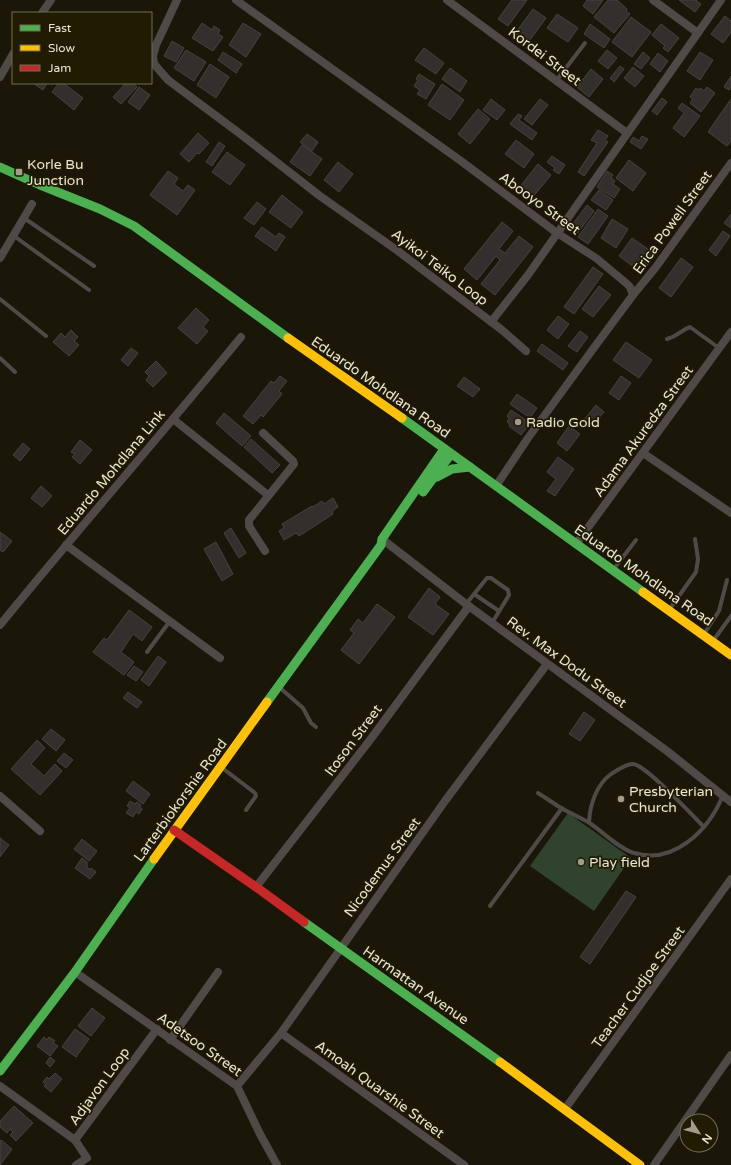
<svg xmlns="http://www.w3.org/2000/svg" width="731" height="1165" font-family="'Varela Round',sans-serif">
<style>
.green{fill:#30432d}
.building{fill:#332f2c;stroke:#474241}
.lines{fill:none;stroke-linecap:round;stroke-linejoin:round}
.lane{stroke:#4f4a48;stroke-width:4}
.street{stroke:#4f4a48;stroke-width:8}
.fast{stroke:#4caf50;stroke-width:9}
.slow{stroke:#ffc107;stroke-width:9}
.jam{stroke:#c62828;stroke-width:9}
.poi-dot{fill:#a09d8d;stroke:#211b01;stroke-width:1.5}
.labels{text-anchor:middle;stroke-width:3.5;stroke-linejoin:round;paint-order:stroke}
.street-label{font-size:14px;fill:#e8e5d4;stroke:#211b01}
.poi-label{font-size:14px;fill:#e8e5d4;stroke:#211b01;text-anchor:start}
</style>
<rect width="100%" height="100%" fill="#1a1708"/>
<!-- green -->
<polygon class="green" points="568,813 631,858 594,911 530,866"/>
<!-- building -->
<g class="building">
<polygon points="512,0 527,0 508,26 498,19"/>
<polygon points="587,0 603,0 593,14 583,6"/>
<polygon points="608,0 617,0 627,9 626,11 630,14 614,33 594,17"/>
<polygon points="679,0 697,0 696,1 701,4 695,12"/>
<polygon points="533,9 546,18 527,44 514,35"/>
<polygon points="557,14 578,28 568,42 547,28"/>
<polygon points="725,16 731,21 731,32 723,43 711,34"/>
<polygon points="631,17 651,32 632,57 612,42"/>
<polygon points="202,23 212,30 214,26 220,30 218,34 223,37 213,51 192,38"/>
<polygon points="243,23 261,34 246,57 229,45"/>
<polygon points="590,24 610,39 604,48 584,34"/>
<polygon points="661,24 679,38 668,52 663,48 665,46 652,35"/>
<polygon points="172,41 184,48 176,62 164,56"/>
<polygon points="424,48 444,63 436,74 415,60"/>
<polygon points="186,50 206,62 194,81 174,68"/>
<polygon points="607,50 617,58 608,69 598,61"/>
<polygon points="223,52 242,64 236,73 218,60"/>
<polygon points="643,52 650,58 641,69 634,64"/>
<polygon points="700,52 713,60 700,80 687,71"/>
<polygon points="658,53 668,61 660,72 650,64"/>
<polygon points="210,64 229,77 216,98 197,85"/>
<polygon points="620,66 624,69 614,82 610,78"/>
<polygon points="633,67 644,76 635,87 624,78"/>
<polygon points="450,68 467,81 460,92 442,79"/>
<polygon points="591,69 603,79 589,97 577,87"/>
<polygon points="419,74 435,84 426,99 417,94 420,90 414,86 418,80 416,79"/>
<polygon points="731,76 731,87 729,90 724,87"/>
<polygon points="33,83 47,83 43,90"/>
<polygon points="59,83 63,83 83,98 74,110 52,92"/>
<polygon points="126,83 133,83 137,87 121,104 113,97"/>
<polygon points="442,84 464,100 450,120 428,105"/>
<polygon points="139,87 150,95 139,110 128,102"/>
<polygon points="707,87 715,93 701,112 690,103 693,99 690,97 696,88 699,90 700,88 704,91"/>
<polygon points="662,98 667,102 657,115 652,111"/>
<polygon points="491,99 505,110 497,120 483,110"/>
<polygon points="540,99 548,105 532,125 524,119"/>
<polygon points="731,99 731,141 727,146 708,132"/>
<polygon points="682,103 700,116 684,137 673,128 684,113 678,108"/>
<polygon points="478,109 490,119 470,144 458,134"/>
<polygon points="518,114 522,116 519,120 537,133 532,140 510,124"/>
<polygon points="598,130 608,136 605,140 608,142 584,176 578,172 597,143 591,140"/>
<polygon points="198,133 209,143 199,154 197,153 189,162 180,154"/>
<polygon points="307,134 318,142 312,151 300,142"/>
<polygon points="642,136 648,139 641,149 630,142 633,137 639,141"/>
<polygon points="516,140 534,154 524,168 505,154"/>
<polygon points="219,142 225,146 212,166 206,162"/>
<polygon points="302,145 322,159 310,176 290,162"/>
<polygon points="227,152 245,165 230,185 212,172"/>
<polygon points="552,156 565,165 559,174 553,170 555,168 547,162"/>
<polygon points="629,160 646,173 633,191 616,178"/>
<polygon points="338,162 353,174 339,192 324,180"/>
<polygon points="538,164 551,175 532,198 519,188"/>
<polygon points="168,171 178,178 174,184 183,191 188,185 195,190 177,215 150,195"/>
<polygon points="607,171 613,175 611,178 615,181 613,184 620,189 614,198 597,187"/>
<polygon points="599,190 613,200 606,210 591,200"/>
<polygon points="282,195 303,212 291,228 269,212"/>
<polygon points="257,202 266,209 254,225 244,218"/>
<polygon points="587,205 594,211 577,234 569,229"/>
<polygon points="598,209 608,216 588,244 578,237"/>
<polygon points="731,214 731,228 724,223"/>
<polygon points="612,219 628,229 616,248 601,238"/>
<polygon points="502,222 513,231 499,249 505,253 519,236 533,247 495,295 481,284 500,260 496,256 477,280 464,269"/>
<polygon points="262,227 276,237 279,233 285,237 276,251 255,236"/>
<polygon points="723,231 730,236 716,256 709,250"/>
<polygon points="632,238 655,254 642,273 619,256"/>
<polygon points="681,258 693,267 671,297 659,288"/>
<polygon points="593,267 603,274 574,314 564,307"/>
<polygon points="599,286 611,295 593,317 582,309"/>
<polygon points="196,308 209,320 203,327 208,331 197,344 178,328"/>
<polygon points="558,316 569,324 558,339 547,330"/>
<polygon points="71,330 78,337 74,341 79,345 69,356 53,342 61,333 65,337"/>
<polygon points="580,331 588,337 577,352 568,346"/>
<polygon points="626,342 652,360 639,378 613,360"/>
<polygon points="542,344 568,363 563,370 537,351"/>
<polygon points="131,348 138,353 128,366 121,360"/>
<polygon points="156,361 167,373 153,387 146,380 149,376 145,372"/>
<polygon points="280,376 287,381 279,391 282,394 263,417 261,415 253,424 243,416 271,381 274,383"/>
<polygon points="621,376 631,383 619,400 609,393"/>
<polygon points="464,377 480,389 473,397 457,386"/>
<polygon points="517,394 537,408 530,418 510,404"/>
<polygon points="596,405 604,412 591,427 584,420"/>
<polygon points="511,410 530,423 521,435 509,426 510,424 507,422 509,418 507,416"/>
<polygon points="224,413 251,436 242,446 216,423"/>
<polygon points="569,426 580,434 567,451 557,443"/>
<polygon points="251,439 280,465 272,473 244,447"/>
<polygon points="80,440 92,450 80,464 72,457 75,454 71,452"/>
<polygon points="23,443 30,449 20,461 13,455"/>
<polygon points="558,457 574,469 555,496 547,491 556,479 547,472"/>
<polygon points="41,486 52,496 42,507 31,498"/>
<polygon points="333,498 338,507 332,511 333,514 299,536 296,533 284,540 279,531 284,528 282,524 312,506 313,507 322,501 324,504"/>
<polygon points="231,528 246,553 239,558 224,533"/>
<polygon points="0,532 12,541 3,552 0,550"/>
<polygon points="216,542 233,574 222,581 204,549"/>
<polygon points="429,588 440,597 435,604 449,614 433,635 408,617"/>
<polygon points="377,604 395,617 359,664 341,650 354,633 350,630 358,619 363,623"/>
<polygon points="129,610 152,627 142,641 133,634 121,652 134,662 124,675 93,652 104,638 107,640"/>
<polygon points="158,656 166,662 149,686 141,680"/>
<polygon points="134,666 143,672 136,681 127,675"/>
<polygon points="128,692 142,702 137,708 123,698"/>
<polygon points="584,712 595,720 580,741 569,734"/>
<polygon points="51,729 65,740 56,751 42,739"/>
<polygon points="37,740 45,748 31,764 44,776 55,764 62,771 40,795 11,769"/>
<polygon points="64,753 73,760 66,768 57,761"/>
<polygon points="133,781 150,794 143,804 126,791"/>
<polygon points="130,801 135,804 137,802 141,805 140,807 142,809 139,814 136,812 133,817 126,813 130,808 127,806"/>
<polygon points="0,838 9,845 0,857"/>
<polygon points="82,839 97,851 89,861 74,849"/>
<polygon points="82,858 87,862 87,867 90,870 91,868 96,872 90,879 75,868"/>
<polygon points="626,891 636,897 590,964 580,957"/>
<polygon points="92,1008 105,1018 91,1036 78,1026"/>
<polygon points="75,1029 89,1039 76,1057 62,1047"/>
<polygon points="44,1037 47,1040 49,1037 55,1041 53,1043 58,1046 50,1056 37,1046"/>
<polygon points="50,1057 55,1061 50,1067 46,1063"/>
<polygon points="55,1073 62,1079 51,1092 44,1086 46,1085 43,1082 47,1077 49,1079"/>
<polygon points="14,1106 33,1123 16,1141 10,1135 13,1132 10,1129 7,1133 0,1127 0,1121"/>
<polygon points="1,1140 12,1149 0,1165 0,1141"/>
</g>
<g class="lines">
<!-- lane -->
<g class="lane">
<polyline points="556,81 585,43"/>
<polyline points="24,218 94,266"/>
<polyline points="14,236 89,290"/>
<polyline points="0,299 46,336"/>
<path d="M667,339C679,336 681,330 690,327L719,348"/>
<polyline points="0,358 15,372"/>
<polyline points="613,570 636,540"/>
<polyline points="474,594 499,611"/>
<polyline points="466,604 487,578 491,578 508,590 509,595 492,623"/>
<polyline points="669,610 696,572 698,559 695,539"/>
<polyline points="704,634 719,611 727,580"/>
<polyline points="713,641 731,616"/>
<polyline points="147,652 170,621"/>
<polyline points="279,687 303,708 311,723 316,727"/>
<polyline points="221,767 255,793 256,796 246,810"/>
<path d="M538,793C546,798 553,803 561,808C570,813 579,817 588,822C601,830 619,849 634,853C674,865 709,830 723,795"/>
<path d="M589,822C590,805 596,785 611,774C618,770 625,764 633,764C646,765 692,815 704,827"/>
<polyline points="490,906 562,808"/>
</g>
<!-- street -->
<g class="street">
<polyline points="177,0 156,45 153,56 154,64 168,80 243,136 320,196 398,251 502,330 526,351"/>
<polyline points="236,0 461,161 557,233 596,258 626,283 630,287 633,295"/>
<polyline points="447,0 627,133"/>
<polyline points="653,0 698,33"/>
<polyline points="42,13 51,0"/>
<polyline points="0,77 13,54"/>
<polyline points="0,258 32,204"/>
<polyline points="491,322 528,275 721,0"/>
<polyline points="173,419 268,495"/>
<polyline points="263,433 293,461 294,464 249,520 249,526 265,551"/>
<polyline points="643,453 731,513"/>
<polyline points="496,486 528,438 593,349 633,295 656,267 731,163"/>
<polyline points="382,539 466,604 667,751 731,802"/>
<polyline points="576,544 731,332"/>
<polyline points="66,545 220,658"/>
<path d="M0,625C79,528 162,434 241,337"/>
<polyline points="0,796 40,831"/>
<polyline points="256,887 370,740 469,606"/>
<polyline points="75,972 237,1086 260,1134 277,1165"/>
<polyline points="281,1033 464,1165"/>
<polyline points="170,1040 218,972"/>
<polyline points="0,1086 75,1140 87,1158 76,1165"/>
<polyline points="237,1086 281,1033 445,801 547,664"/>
<polyline points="565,1109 731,879"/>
<polyline points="75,1140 157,1029"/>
<polyline points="654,1165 731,1055"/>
</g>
<!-- fast -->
<g class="fast">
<polyline points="0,167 40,185 100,209 134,226 288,338"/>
<polyline points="402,418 643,592"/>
<polyline points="437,477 452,469 470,467"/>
<polyline points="423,492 451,454"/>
<polyline points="267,702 381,545 382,539 444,449"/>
<polyline points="304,922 500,1062"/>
<polyline points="0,1071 75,972 154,859"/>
</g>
<!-- slow -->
<g class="slow">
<polyline points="288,338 402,418"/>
<polyline points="643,592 731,655"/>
<polyline points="154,859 267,702"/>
<polyline points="500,1062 640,1165"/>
</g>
<!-- jam -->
<polyline class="jam" points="174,830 256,887 304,922"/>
</g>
<!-- markers -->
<g class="poi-dot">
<rect x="15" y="168" width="8" height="8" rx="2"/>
<circle cx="518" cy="422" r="4"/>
<circle cx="621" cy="799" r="4"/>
<circle cx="581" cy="862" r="4"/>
</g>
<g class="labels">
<!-- street labels -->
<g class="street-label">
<text transform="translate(545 56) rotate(37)" y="5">Kordei Street</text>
<text transform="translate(540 203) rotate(36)" y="5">Abooyo Street</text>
<text transform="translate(672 222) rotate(-54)" y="5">Erica Powell Street</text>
<text transform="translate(440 267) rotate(37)" y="5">Ayikoi Teiko Loop</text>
<text transform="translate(381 387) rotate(35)" y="5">Eduardo Mohdlana Road</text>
<text transform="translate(643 431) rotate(-54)" y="5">Adama Akuredza Street</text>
<text transform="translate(111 472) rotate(-50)" y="5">Eduardo Mohdlana Link</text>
<text transform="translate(644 575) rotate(35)" y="5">Eduardo Mohdlana Road</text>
<text transform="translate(567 662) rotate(36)" y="5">Rev. Max Dodu Street</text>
<text transform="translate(353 740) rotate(-53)" y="5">Itoson Street</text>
<text transform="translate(180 800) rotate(-54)" y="5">Larterbiokorshie Road</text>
<text transform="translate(382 867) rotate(-54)" y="5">Nicodemus Street</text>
<text transform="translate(416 985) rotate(35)" y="5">Harmattan Avenue</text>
<text transform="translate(638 987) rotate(-54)" y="5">Teacher Cudjoe Street</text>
<text transform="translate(200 1044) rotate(35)" y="5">Adetsoo Street</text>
<text transform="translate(99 1086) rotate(-54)" y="5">Adjavon Loop</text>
<text transform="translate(380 1089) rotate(36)" y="5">Amoah Quarshie Street</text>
</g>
<!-- poi labels -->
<g class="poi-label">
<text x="27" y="169">Korle Bu<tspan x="27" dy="16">Junction</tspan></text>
<text x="526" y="427">Radio Gold</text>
<text x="629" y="796">Presbyterian<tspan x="629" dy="16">Church</tspan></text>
<text x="589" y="867">Play field</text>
</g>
</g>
<!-- legend -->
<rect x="12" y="12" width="140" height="72" fill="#211b01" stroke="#716c55"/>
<rect x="20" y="25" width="20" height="6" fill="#4caf50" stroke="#716c55"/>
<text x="48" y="32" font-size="12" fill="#e8e5d4">Fast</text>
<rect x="20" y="45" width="20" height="6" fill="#ffc107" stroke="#716c55"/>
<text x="48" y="52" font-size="12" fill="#e8e5d4">Slow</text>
<rect x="20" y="65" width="20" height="6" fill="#c62828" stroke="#716c55"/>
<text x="48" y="72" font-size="12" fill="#e8e5d4">Jam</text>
<!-- north arrow -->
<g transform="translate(699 1133) rotate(126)"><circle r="19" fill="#211b01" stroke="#716c55"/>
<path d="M0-3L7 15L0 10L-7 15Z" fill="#a09d8d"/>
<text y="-6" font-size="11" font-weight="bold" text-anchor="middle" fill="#e8e5d4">N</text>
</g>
</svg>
